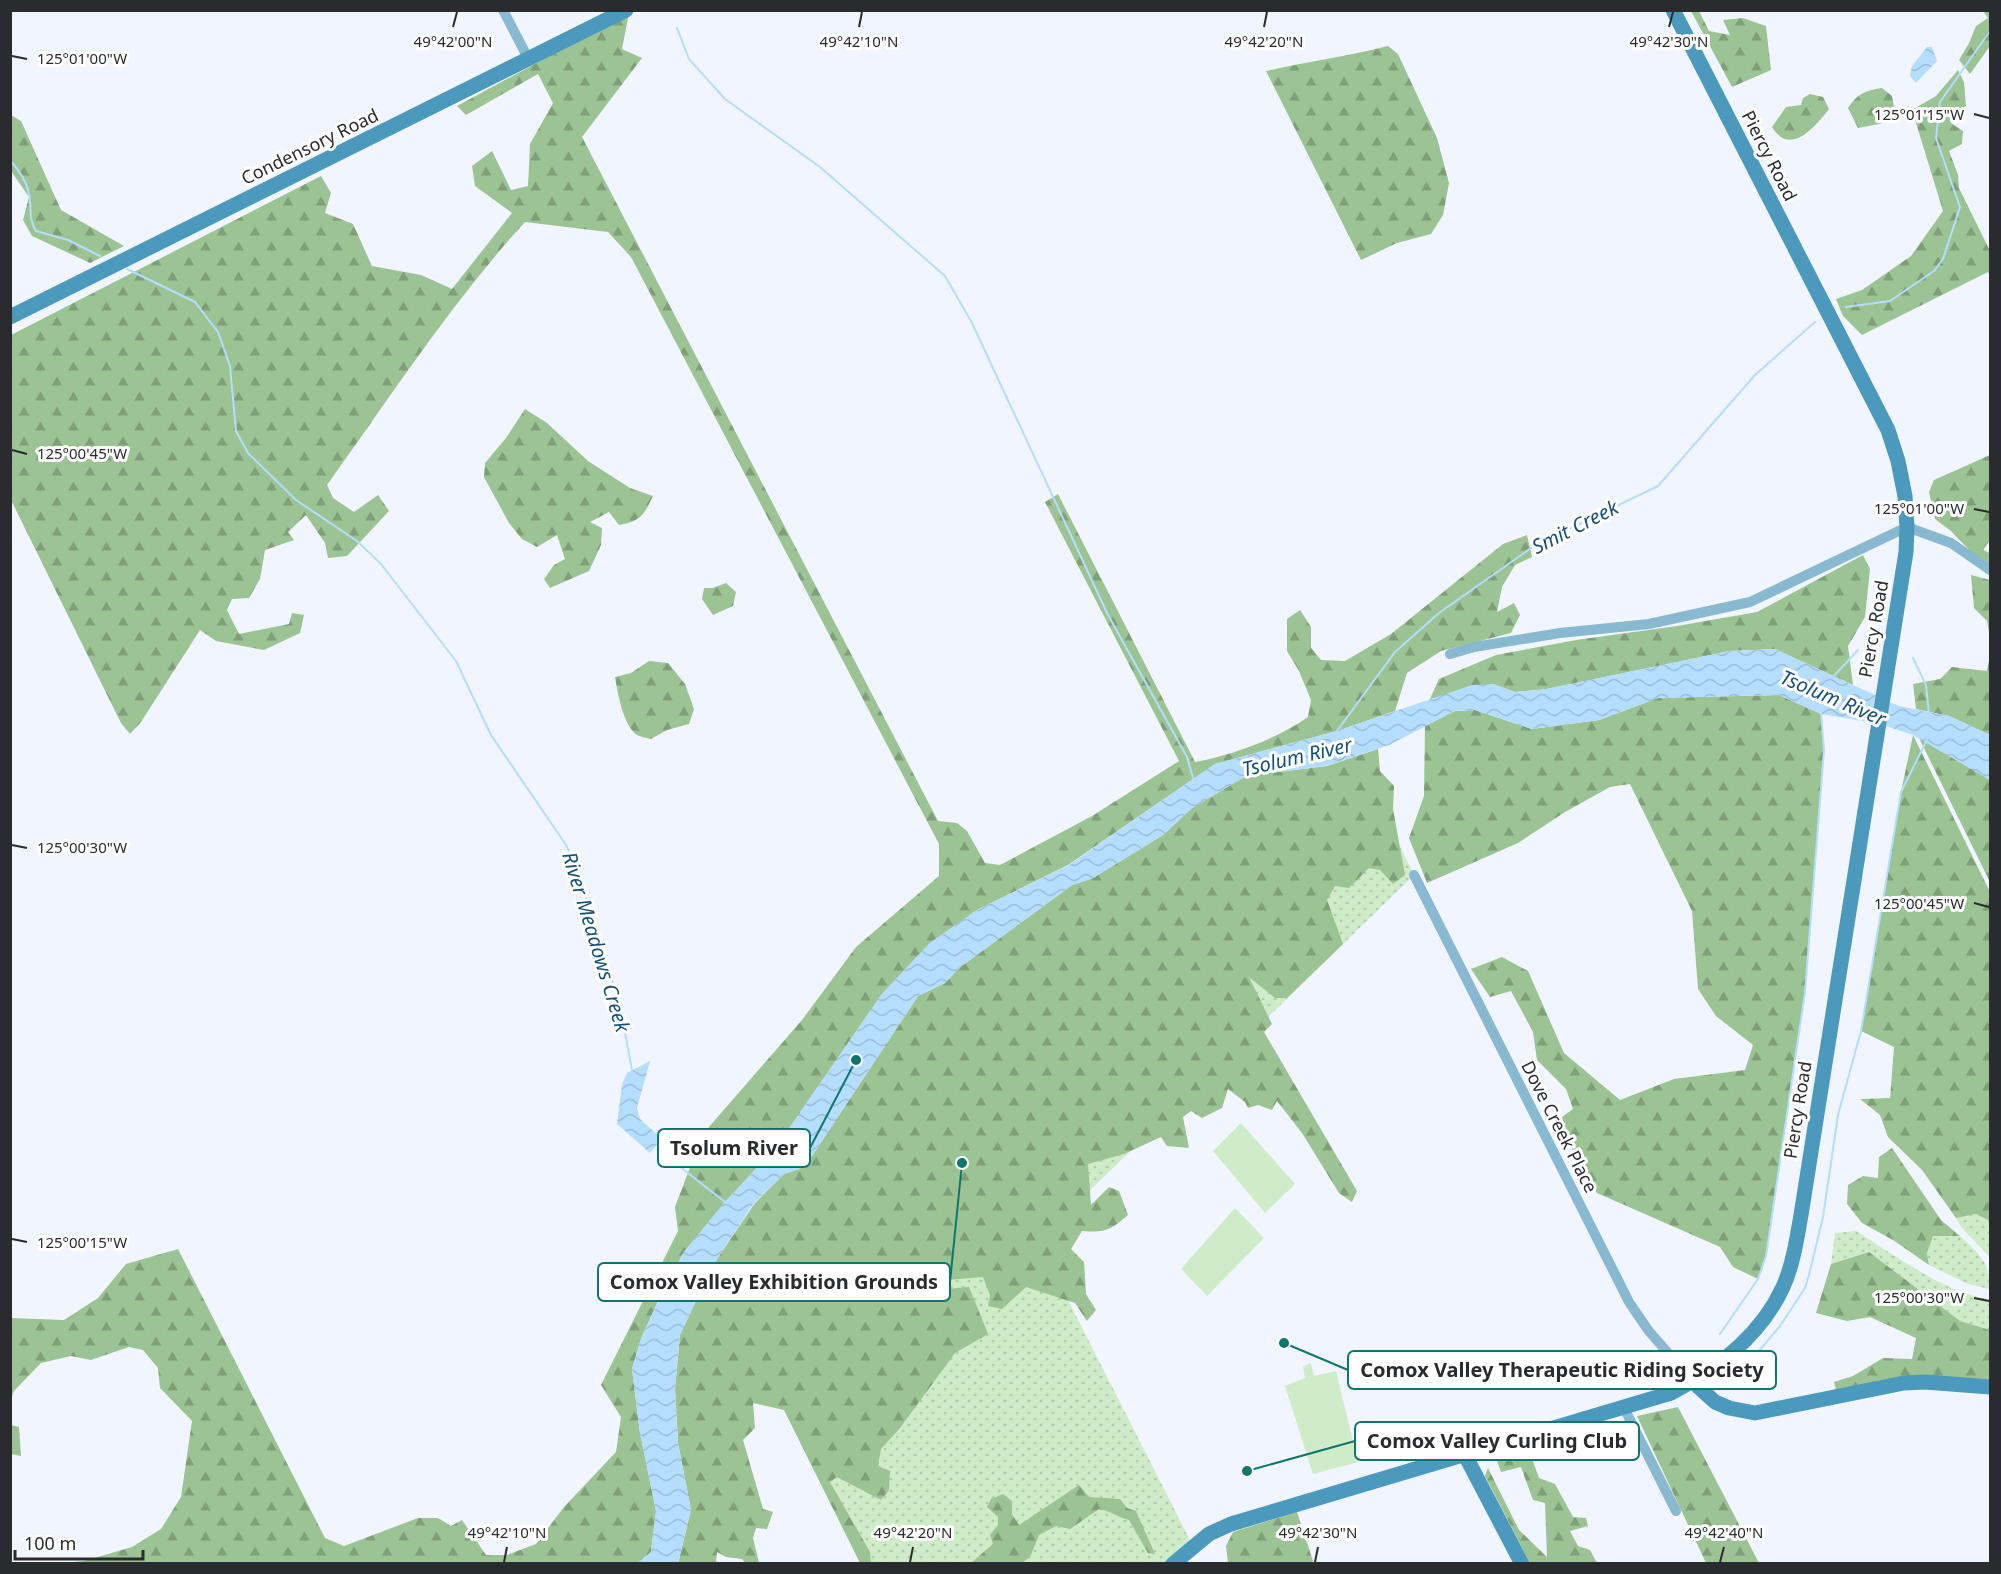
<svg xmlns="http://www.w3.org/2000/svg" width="2001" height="1574" font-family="'Noto Sans',sans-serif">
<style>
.grass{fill:url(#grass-dots)}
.forest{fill:url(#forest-firs)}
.garden{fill:#ceecc7}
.water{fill:url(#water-waves)}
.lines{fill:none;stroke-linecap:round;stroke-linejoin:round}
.stream{stroke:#b4ddfe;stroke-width:2}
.street{stroke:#88b9d1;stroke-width:10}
.secondary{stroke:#4b9abe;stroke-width:15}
.ticks{fill:none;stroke:#2a2b2e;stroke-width:2}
.labels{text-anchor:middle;stroke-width:6;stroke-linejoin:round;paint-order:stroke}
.street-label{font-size:18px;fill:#2a2b2e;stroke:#fff}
.water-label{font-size:20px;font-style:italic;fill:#165077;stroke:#fff}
.ticks-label{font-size:15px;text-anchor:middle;fill:#2a2b2e;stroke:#fff;stroke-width:6;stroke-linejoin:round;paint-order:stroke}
.leader{fill:none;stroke:#0f766e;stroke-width:2}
.callout-dot{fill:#0f766e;stroke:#fff;stroke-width:2}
.callout{fill:#fff;stroke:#0f766e;stroke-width:2}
.callout-label{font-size:20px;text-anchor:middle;font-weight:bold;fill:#2a2b2e}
</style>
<defs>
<pattern id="grass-dots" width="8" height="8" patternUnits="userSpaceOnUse" patternTransform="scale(1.5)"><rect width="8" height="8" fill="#ceecc7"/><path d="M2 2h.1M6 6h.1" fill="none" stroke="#b1cbab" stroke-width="1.8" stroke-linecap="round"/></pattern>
<pattern id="forest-firs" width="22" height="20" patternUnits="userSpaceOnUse" patternTransform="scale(1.5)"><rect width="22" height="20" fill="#9cc393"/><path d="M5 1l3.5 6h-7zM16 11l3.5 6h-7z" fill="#7f9f78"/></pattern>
<pattern id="water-waves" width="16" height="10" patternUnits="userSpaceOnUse" patternTransform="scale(1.5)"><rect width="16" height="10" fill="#b4ddfe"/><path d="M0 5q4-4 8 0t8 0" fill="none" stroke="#9bbeda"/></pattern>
</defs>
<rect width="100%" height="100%" fill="#f1f5ff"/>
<!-- grass -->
<g class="grass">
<polygon points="1356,756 1414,875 1038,1241 1193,1546 1173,1563 860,1563 713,1265 1327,766"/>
<polygon points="1976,1214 1990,1221 1990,1257 1962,1228 1956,1218"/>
<path d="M1856,1231C1893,1254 1948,1295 1990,1299V1330L1960,1321L1869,1252L1831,1264L1835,1233Z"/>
<path d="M1933,1235L1960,1236C1979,1255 1990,1260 1990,1289L1968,1284L1929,1265L1927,1253Z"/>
</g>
<!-- forest -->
<g class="forest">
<polygon points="1691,11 1699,11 1709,31 1730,35 1723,20 1743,18 1766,26 1771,70 1732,87"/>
<polygon points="1983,11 1990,11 1990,46 1970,74 1959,60 1969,43 1976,26 1988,18"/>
<path d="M629,13L622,49L642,58L582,137L938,821L957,823L967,831L985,863L1000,865L1092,816L1179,761L1045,502L1058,494L1195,762C1232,755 1277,739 1308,717L1311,700L1299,671L1287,651V619L1300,610L1311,627V648L1321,660L1345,661L1391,634L1503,544L1527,535L1532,557L1515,565L1502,587L1497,612L1514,603L1520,615L1511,633L1441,651L1407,673L1395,711L1337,731L1215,764L1068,865L977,910L930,943L882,994L792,1124L781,1142L725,1202L684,1252L661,1294L641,1339L632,1369L640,1433L656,1511L651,1552L638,1563H63L84,1561L132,1547L161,1529L181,1497L192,1421L160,1388L158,1368L143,1350L129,1347L91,1360L71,1356L41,1363L14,1391L11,1399V1318L64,1320L98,1298L126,1264L178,1249L325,1538L344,1546L418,1518H438L451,1526L462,1520L486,1555H507L536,1544L564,1507L616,1452L621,1417L601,1385L678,1231L675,1207L695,1154L708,1128L802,1020L856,947L939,876V844L631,257L608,232L525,222C451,303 391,396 327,485L333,498L354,512L378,495L389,511L347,556L328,558L325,543L306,515L288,532L294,540L265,550L260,579L249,598L232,599L227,610L239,634L289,624L292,613L304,615L300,633L264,650L216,641L200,630L141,722L130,734L121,723L11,500V335L321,176L331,193L325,213L353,224L372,266L421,275L452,289L512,213L475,186L472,166L492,151L511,190L528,186L530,144L553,103L538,74L466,115L457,106Z"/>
<path d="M1388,46L1398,54L1437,138L1449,183L1443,215L1431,234L1397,243L1361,260L1266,71C1307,62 1348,56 1388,46Z"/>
<polygon points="1958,70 1964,82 1966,106 1949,115 1951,123 1963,131 1962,144 1949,151 1958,175 1959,188 1990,251 1990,276 1988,272 1862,335 1843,316 1836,299 1862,290 1911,256 1943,211 1912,110 1936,96"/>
<path d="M1882,88L1892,96L1896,118L1879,124L1858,128L1848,108C1857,94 1866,90 1882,88Z"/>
<path d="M1810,94L1823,97L1829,109C1815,127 1790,157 1772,127L1786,107L1801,105L1803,98Z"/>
<polygon points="11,115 21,121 61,210 124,246 90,263 32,236 23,220 29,197 11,171"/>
<path d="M525,409L547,423L588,461L630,488L653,496C644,515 641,521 619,525L609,512L590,522L602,528L601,545L589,571L550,588L544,579L554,565L565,559L557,535L537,547L522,539L509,523L484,477L485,463L506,438Z"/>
<polygon points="1990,455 1990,540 1983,550 1990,553 1990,564 1972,553 1951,531 1935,519 1929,492 1934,480"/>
<polygon points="1863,555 1870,569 1865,617 1848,646 1853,685 1775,649 1730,651 1547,689 1515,692 1493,684 1430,699 1439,679 1496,655 1576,640 1677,626 1757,612"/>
<polygon points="1971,575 1990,580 1990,638 1987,621 1974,608"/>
<polygon points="726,583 736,592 733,606 713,615 702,599 704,588 713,588"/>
<polygon points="1990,655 1990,735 1949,716 1916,709 1913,684 1940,679 1952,667 1987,671"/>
<path d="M649,661L668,663L685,684L694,709L689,724L667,730L651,739C647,738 641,737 637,735C623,725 618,694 615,677L631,673Z"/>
<polygon points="1779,695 1821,714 1824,750 1805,992 1766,1256 1758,1279 1733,1267 1720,1247 1597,1193 1572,1149 1562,1117 1573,1109 1566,1089 1537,1060 1533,1032 1511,991 1490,997 1471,969 1502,957 1528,971 1564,1053 1620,1100 1674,1079 1745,1070 1753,1045 1716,1016 1698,989 1692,911 1630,784 1610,787 1565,812 1518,843 1427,883 1409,838 1424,796 1425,726 1455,711 1475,710 1532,729 1599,720 1658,698"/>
<polygon points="1913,735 1990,892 1990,1221 1976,1214 1956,1218 1922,1170 1888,1137 1880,1115 1860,1099 1890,1098 1894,1047 1861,1031 1901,792"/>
<polygon points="1919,738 1990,780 1990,882"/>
<path d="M1378,749L1380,771L1394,786L1393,809L1405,875L1393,884L1380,870L1369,868L1349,888L1335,886L1327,900L1343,944L1287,998H1275L1249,977L1272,1024L1264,1032L1357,1191L1352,1202L1339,1193L1302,1133L1277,1101L1272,1110L1258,1105L1248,1108L1245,1102L1228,1089L1222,1108L1202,1118L1191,1111L1183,1117L1189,1148L1167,1146L1161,1137L1124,1154L1088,1164L1091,1205L1109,1187L1119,1191L1128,1215C1111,1230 1105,1233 1082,1231L1071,1249L1084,1262L1086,1294L1096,1310L1087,1321L1075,1303L1026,1287L1002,1309L988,1306L990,1295L983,1277L934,1281L929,1267L921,1264L906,1283L921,1291L969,1287L988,1334L955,1353L900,1428L881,1449L878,1466L890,1471L889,1490L881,1500L837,1477L830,1482L870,1552L871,1563H860L784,1410L753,1403L755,1428L743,1440L763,1509L773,1512L767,1529L756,1528L753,1538L759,1563H745L742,1559L726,1557L717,1552L716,1563L678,1564L691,1510L678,1443L675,1389L680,1335L713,1265L755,1203L784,1174L799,1169L812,1156L918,996L945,983L959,968L1072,885L1093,878L1163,835L1192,808L1246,776L1327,766Z"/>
<polygon points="1892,1148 1941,1220 1960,1236 1933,1236 1927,1253 1929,1265 1893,1240 1862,1223 1847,1204 1848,1185 1863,1176 1878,1178 1879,1157"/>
<polygon points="1869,1252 1960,1321 1990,1330 1990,1380 1836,1390 1834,1382 1853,1376 1883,1358 1912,1359 1916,1338 1870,1317 1847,1321 1816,1313 1831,1264"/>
<polygon points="1678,1407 1759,1563 1706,1563 1637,1416"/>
<polygon points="11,1425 19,1427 21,1456 11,1454"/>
<polygon points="1529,1450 1539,1478 1555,1484 1573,1517 1586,1518 1588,1526 1570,1531 1578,1546 1590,1550 1597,1563 1530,1563 1485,1476 1488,1468 1519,1530 1547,1557 1545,1503 1533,1500 1521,1467 1501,1472 1496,1458"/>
<path d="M1079,1485L1089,1497L1120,1499L1127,1508L1136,1511L1155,1554L1148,1553L1129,1520C1117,1517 1111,1511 1099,1509L1070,1529L1056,1526L1039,1535L1030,1557L1022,1563H971L993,1544L990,1535L998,1525V1517L987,1507L991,1499L1003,1494L1012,1501V1514L1019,1525Z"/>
<polygon points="1297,1512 1313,1561 1311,1563 1228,1563 1226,1546 1233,1532"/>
</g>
<!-- garden -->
<g class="garden">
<polygon points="1241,1123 1295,1184 1265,1213 1213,1151"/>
<polygon points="1235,1208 1264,1238 1207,1296 1181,1269"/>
<polygon points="1311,1363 1314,1376 1336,1371 1358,1462 1313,1474 1285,1386 1305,1378 1303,1367"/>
</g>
<!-- water -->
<g class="water">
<polygon points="1927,47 1932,47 1937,61 1916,83 1910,76 1912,66"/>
<polygon points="1775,649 1899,706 1949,716 1990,735 1990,780 1913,735 1880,724 1821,714 1779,695 1658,698 1599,720 1532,729 1475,710 1455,711 1389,745 1327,766 1246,776 1192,808 1163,835 1093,878 1072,885 959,968 945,983 918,996 812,1156 799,1169 784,1174 754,1203 713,1265 680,1335 675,1389 678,1443 691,1510 678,1563 638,1563 651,1552 656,1511 640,1433 632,1369 641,1339 661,1294 684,1252 725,1202 781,1142 792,1124 882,994 930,943 977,910 1069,865 1215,764 1337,731 1472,685 1493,684 1515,692 1546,689 1730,651"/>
<polygon points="650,1061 637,1108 640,1119 662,1139 650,1153 617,1124 622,1084 627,1073"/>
</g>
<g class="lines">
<!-- stream -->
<g class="stream">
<polyline points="677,28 689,59 725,99 820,167 945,276 972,323 1108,615 1187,757 1193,778"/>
<path d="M10,160C18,169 27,182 29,194C32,208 28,218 36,231L68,240L100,256"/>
<polyline points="127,269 195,302 218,332 230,366 236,431 248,453 296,500 357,541 381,564 456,661 491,735 566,845 578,871 620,1006 632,1070"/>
<polyline points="1846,307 1890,301 1934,271 1943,259 1960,207 1936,138 1940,102 1990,31"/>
<polyline points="1913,658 1926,685 1929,714"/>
<polyline points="1832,678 1858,650"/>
<polyline points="1337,731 1395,652 1439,613 1534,546 1658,486 1755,375 1815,322"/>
<polyline points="658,1146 674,1162 725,1202"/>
<polyline points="1720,1334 1758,1279 1766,1256 1805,992 1824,750 1821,712"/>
<polyline points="1736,1374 1759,1351 1780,1326 1805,1288 1809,1275 1823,1217 1838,1115 1861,1031 1901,792 1927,740"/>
</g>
<!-- street -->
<g class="street">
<polyline points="503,10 529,60"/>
<polyline points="1450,654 1474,647 1560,633 1649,624 1750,602 1907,527 1951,543 1990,570"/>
<polyline points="1414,875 1629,1302 1648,1330 1693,1382"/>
<polyline points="1623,1406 1676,1511"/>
</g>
<!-- secondary -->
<g class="secondary">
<polyline points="10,317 626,10"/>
<polyline points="1693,1382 1715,1402 1729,1408 1755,1413 1904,1383 1925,1382 1990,1387"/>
<polyline points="1465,1455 1522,1564"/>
<path d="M1173,1564L1209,1534L1231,1524L1671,1393C1717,1369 1761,1335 1783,1287C1793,1265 1797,1238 1801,1215L1906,552L1907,527L1905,496L1898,461L1888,430L1673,10"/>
</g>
</g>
<!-- ticks -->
<path class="ticks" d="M453,27L457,12M859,27L862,12M1264,27L1267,12M1669,27L1673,12M12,56L27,59M1974,114L1989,118M12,450L27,454M1974,509L1989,512M12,845L27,848M1974,903L1989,907M12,1239L27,1242M1974,1298L1989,1301M504,1562L507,1547M910,1562L913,1547M1315,1562L1318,1547M1720,1562L1724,1547"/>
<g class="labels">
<!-- street labels -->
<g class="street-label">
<text transform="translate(310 147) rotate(-26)" y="6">Condensory Road</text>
<text transform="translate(1769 156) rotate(63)" y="6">Piercy Road</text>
<text transform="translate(1874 629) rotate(-80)" y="6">Piercy Road</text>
<text transform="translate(1798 1110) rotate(-81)" y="6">Piercy Road</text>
<text transform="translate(1559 1127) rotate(63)" y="6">Dove Creek Place</text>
</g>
<!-- water labels -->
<g class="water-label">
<text transform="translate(1575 527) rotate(-27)" y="7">Smit Creek</text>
<text transform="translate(1833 698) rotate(23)" y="7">Tsolum River</text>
<text transform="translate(1297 757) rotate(-13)" y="7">Tsolum River</text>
<text transform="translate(596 942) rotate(73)" y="7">River Meadows Creek</text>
</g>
</g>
<g class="ticks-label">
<text x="453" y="47">49°42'00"N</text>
<text x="859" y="47">49°42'10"N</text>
<text x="1264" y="47">49°42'20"N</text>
<text x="1669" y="47">49°42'30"N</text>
<text x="82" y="64">125°01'00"W</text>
<text x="1919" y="120">125°01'15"W</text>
<text x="82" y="459">125°00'45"W</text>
<text x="1919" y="514">125°01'00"W</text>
<text x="82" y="853">125°00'30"W</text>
<text x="1919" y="909">125°00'45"W</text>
<text x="82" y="1248">125°00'15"W</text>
<text x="1919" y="1303">125°00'30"W</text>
<text x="507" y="1538">49°42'10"N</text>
<text x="913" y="1538">49°42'20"N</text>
<text x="1318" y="1538">49°42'30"N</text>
<text x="1724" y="1538">49°42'40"N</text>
</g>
<!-- callouts -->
<path class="leader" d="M856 1060L810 1148M962 1163L950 1282M1284 1343L1348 1370M1247 1471L1355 1441"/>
<g class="callout-dot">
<circle cx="856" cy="1060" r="6"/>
<circle cx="962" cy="1163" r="6"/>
<circle cx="1284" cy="1343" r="6"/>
<circle cx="1247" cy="1471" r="6"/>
</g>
<g class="callout">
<rect x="658" y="1129" width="152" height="38" rx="6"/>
<rect x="598" y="1263" width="352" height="38" rx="6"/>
<rect x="1348" y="1351" width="428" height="38" rx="6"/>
<rect x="1355" y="1422" width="284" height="38" rx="6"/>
</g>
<g class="callout-label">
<text x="734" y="1155">Tsolum River</text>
<text x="774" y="1289">Comox Valley Exhibition Grounds</text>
<text x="1562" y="1377">Comox Valley Therapeutic Riding Society</text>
<text x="1497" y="1448">Comox Valley Curling Club</text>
</g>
<!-- border -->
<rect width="2001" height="1574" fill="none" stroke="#2a2b2e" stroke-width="24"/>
<!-- scale -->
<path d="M15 1550v9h128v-9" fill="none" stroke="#2a2b2e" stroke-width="3"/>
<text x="24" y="1550" font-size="18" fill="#2a2b2e" stroke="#ffffff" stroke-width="4.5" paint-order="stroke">100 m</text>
</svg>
